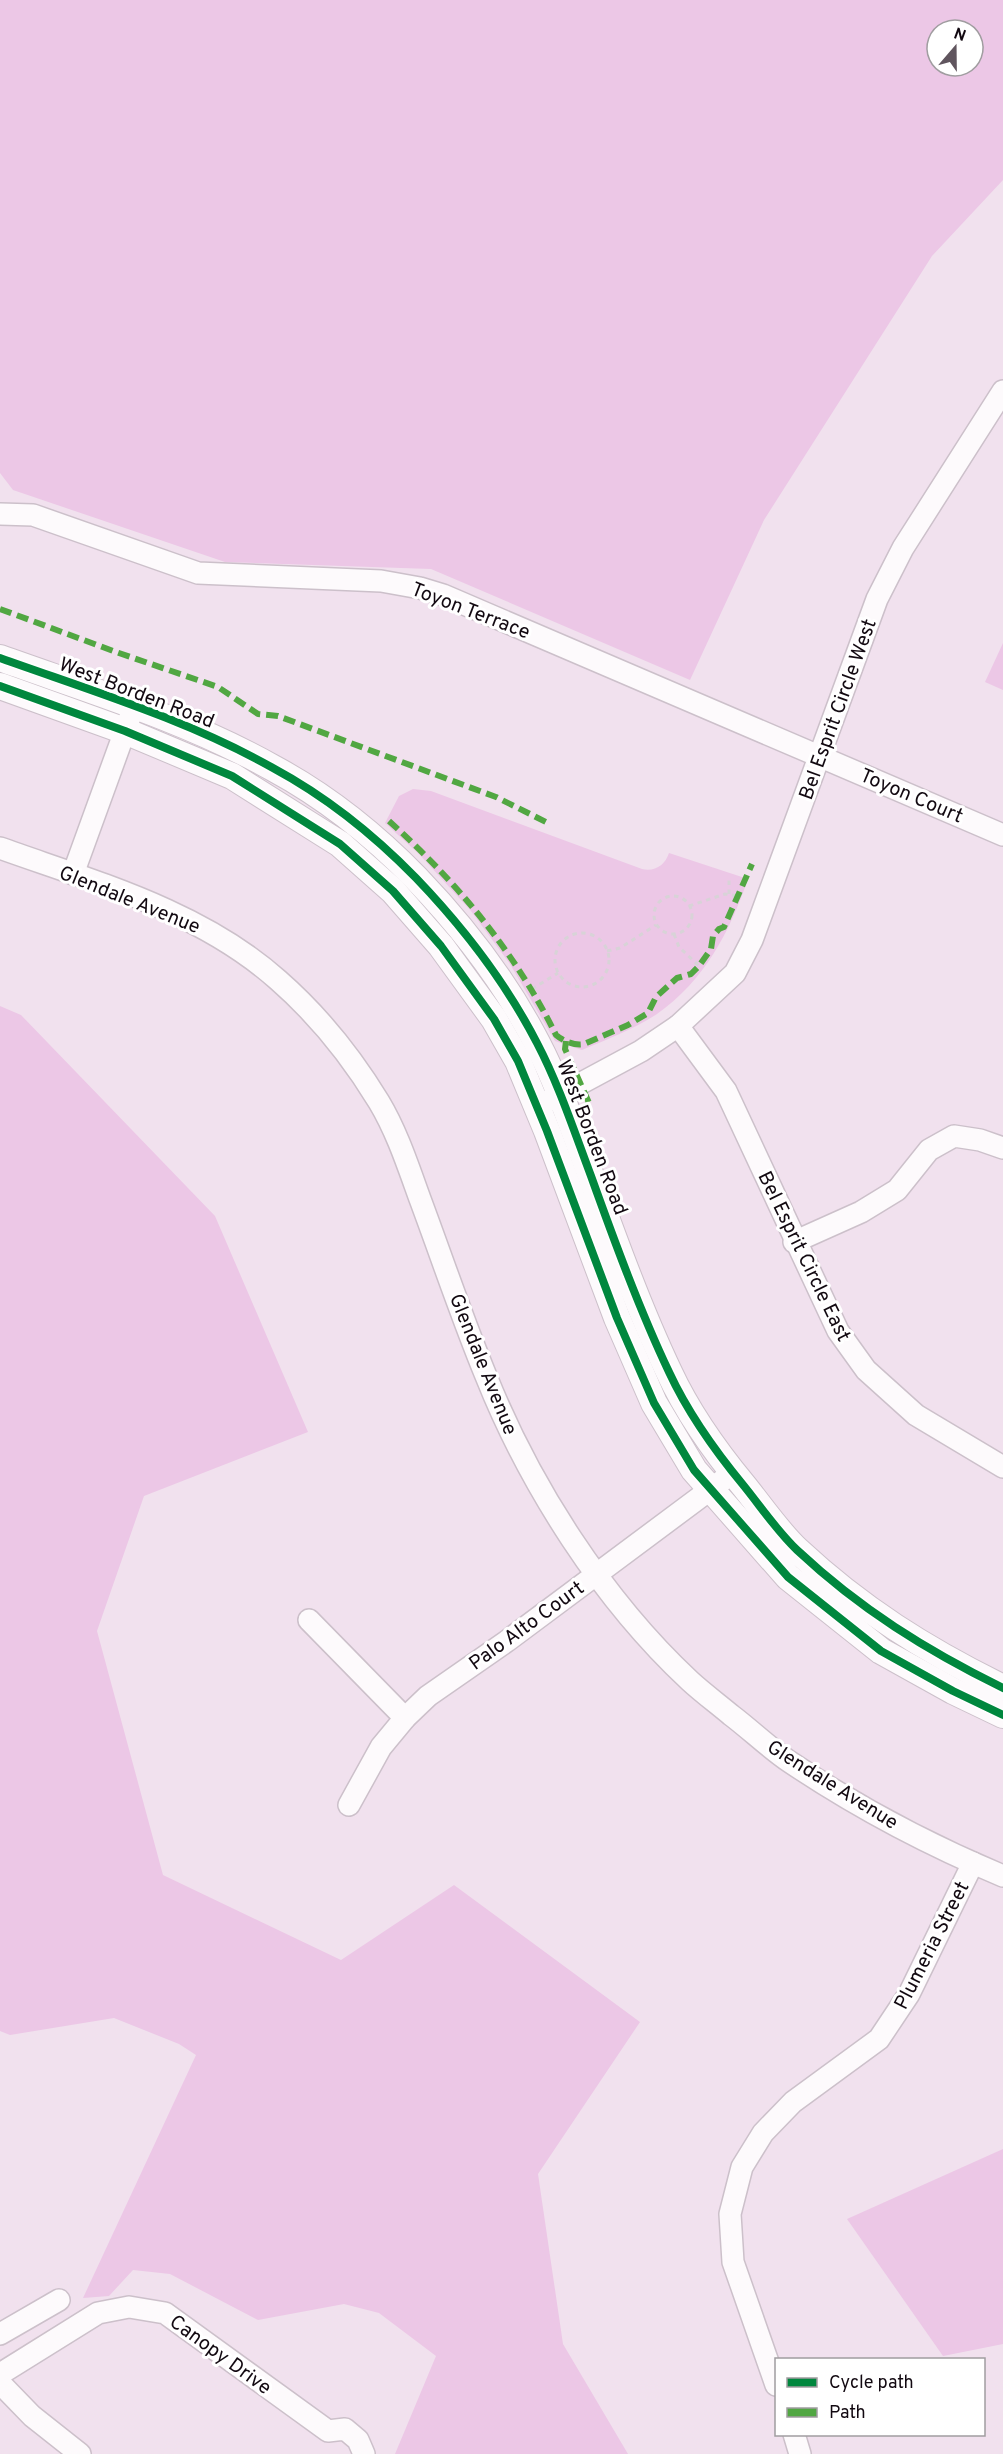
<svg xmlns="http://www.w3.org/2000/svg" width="1003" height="2454" font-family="Overpass,sans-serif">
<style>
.green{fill:#ecc7e6;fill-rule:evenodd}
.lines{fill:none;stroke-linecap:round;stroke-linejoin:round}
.minor-casing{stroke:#ccc0ca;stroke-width:24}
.major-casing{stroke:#ccc0ca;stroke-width:28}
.path{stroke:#d8d3d7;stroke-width:3;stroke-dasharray:4.5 4.5;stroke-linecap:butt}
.minor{stroke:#fdfafc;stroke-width:21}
.major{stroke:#fdfafc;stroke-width:26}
.quiet{stroke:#51a742;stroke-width:6;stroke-dasharray:12 6;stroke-linecap:butt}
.cycleway-casing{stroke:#fff;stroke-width:11}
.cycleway{stroke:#00873e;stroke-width:8}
.labels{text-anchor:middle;stroke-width:6;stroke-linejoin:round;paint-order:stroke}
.street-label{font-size:20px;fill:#120911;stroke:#fff}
</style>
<rect width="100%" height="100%" fill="#f1e1ee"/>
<!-- green -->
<g class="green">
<path d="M0,0H1003V180L932,256L764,520L690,680L431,569L225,562L13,490L0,473ZM937,30H973V66H937Z"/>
<polygon points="1003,643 1003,690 985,682"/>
<path d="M413,789L431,791L642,869C655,872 665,865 669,853L748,879C729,933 705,980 657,1014C634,1029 608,1039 582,1050L555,1041L510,964L471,911L420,855L385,823L399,796Z"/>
<polygon points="0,1006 21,1015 215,1216 308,1432 144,1496 97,1631 163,1875 341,1960 454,1885 640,2022 538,2174 563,2344 628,2454 395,2454 436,2356 379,2313 344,2304 258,2320 170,2274 133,2270 109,2296 83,2298 196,2055 179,2044 114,2018 10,2035 0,2031"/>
<polygon points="1003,2149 1003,2344 943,2356 847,2219"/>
</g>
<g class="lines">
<!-- minor casing -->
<g class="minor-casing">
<g id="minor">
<polyline points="0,514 33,515 198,573 381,581 420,588 443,595 1003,835"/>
<path d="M0,848C95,882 201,911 278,980C318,1015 351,1056 379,1102C397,1132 408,1166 420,1199C442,1258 462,1318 486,1376C530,1486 603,1600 690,1681C703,1693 718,1704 731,1715C751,1730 769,1748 790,1762C857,1807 929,1845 1003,1876"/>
<polyline points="73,874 134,706"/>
<polyline points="678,1026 726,1091 838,1331 866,1370 916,1415 1003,1467"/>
<polyline points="548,1101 641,1051 678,1026 735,973 752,940 877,599 903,548 1003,391"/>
<polyline points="794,1242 861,1212 897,1190 929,1150 954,1136 980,1140 1003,1148"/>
<polyline points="309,1620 405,1718"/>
<polyline points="349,1805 381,1747 405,1718 428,1696 507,1641 723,1480"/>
<polyline points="0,2334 59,2300"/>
<polyline points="0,2374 98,2313 129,2307 165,2313 328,2431 345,2429 358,2440 364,2454"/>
<polyline points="0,2383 32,2416 80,2454"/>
<polyline points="776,2385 733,2262 730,2214 742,2167 763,2133 793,2102 879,2039 909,1994 973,1863"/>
<polyline points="794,2434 800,2454"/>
</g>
</g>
<!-- major casing -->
<g class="major-casing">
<g id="major">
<path d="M0,658C92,691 188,720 273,768C325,796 375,836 416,878C463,927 506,983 537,1043C559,1085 574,1131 591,1176C614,1240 640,1311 669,1372C688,1413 715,1451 744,1486C761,1507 777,1531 797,1550C860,1609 926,1650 1003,1688"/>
<polyline points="0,686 125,731 232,776 340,844 393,891 441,946 494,1019 518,1061 547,1131 617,1318 654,1403 694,1470 788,1577 881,1651 953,1691 1003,1715"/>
</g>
</g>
<!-- path -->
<g class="path">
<polyline points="729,894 729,876"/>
<circle cx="673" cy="915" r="19"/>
<polyline points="689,906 725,894 738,896"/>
<circle cx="582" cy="960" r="27"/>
<polyline points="674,934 679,947 699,966"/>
<polyline points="607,951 620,948 656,925"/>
<polyline points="532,989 558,973"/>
</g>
<!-- minor -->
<use href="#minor" class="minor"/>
<!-- major -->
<use href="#major" class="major"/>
<!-- quiet -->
<g class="quiet">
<polyline points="0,609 116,652 218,687 258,714 278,716 496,797 548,823"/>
<path d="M389,821C458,883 515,952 556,1035C563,1041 575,1046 584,1044L628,1025L648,1013L656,997L677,978L691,974L699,966L711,949L713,936L719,929L724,927L752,864"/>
<polyline points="566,1041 565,1049 590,1105"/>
</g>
<!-- cycleway casing -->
<g class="cycleway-casing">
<g id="cycleway">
<path d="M0,658C92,691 188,720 273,768C325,796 375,836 416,878C463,927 506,983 537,1043C559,1085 574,1131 591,1176C614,1240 640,1311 669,1372C688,1413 715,1451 744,1486C761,1507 777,1531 797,1550C860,1609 926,1650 1003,1688"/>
<polyline points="0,686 125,731 232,776 340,844 393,891 441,946 494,1019 518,1061 547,1131 617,1318 654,1403 694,1470 788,1577 881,1651 953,1691 1003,1715"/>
</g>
</g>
<!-- cycleway -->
<use href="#cycleway" class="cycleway"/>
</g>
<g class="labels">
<!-- street labels -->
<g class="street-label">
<text transform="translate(471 610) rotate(21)" y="7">Toyon Terrace</text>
<text transform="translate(137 692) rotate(21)" y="7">West Borden Road</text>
<text transform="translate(837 709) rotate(-70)" y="7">Bel Esprit Circle West</text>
<text transform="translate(912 795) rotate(23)" y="7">Toyon Court</text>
<text transform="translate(130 899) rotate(22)" y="7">Glendale Avenue</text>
<text transform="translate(593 1137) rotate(69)" y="7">West Borden Road</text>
<text transform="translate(805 1256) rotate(64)" y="7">Bel Esprit Circle East</text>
<text transform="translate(484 1364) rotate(68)" y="7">Glendale Avenue</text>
<text transform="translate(526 1625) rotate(-36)" y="7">Palo Alto Court</text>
<text transform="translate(833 1784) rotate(32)" y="7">Glendale Avenue</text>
<text transform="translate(931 1945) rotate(-63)" y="7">Plumeria Street</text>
<text transform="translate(221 2354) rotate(36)" y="7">Canopy Drive</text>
</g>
</g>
<!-- legend -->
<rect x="775" y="2358" width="210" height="78" fill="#ffffff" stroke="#a09da0" stroke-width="1.5"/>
<rect x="787" y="2378" width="30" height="9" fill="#00873e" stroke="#a09da0" stroke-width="1.5"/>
<text x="829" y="2388" font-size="18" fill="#120911">Cycle path</text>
<rect x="787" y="2408" width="30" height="9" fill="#51a742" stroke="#a09da0" stroke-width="1.5"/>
<text x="829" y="2418" font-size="18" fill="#120911">Path</text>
<!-- north arrow -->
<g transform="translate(955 48) rotate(20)"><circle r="28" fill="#ffffff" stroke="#a09da0" stroke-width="1.5"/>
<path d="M0-4.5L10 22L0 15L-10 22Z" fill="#60555e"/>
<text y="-9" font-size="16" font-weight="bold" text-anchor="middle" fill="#120911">N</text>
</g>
</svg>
